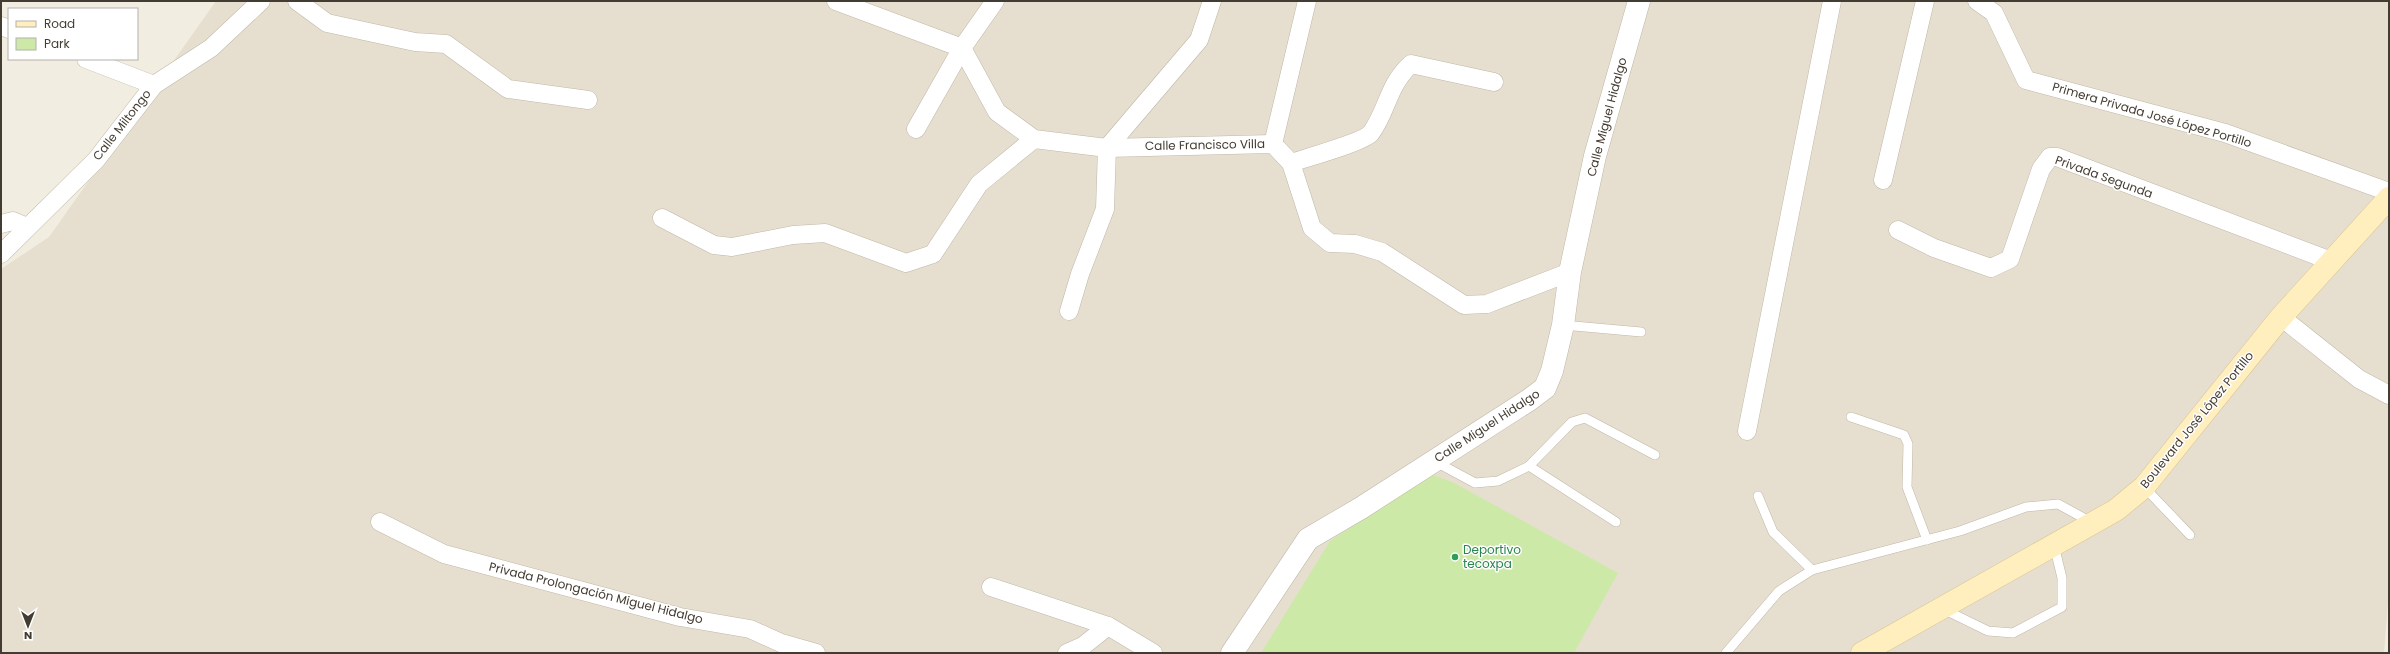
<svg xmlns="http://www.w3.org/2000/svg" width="2390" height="654" font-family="Poppins,sans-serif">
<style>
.residential{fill:#e6dfcf}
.green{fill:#cce9a7}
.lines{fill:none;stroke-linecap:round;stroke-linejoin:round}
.service-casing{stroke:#c0b7a7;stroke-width:10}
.minor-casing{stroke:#c0b7a7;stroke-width:19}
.tertiary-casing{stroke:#c0b7a7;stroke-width:23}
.secondary-casing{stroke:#d8c490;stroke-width:23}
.service{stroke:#fff;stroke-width:9}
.minor{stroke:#fff;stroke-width:18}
.tertiary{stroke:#fff;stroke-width:22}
.secondary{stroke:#ffefbe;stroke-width:22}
.leisure-dot{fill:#2e9e5b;stroke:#fff;stroke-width:1.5}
.labels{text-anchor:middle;stroke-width:3;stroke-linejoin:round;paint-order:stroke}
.street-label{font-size:12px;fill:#433c32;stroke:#fff}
.leisure-label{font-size:12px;fill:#27864d;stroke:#fff;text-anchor:start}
</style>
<rect width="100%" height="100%" fill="#f2ede1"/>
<!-- residential -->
<polygon class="residential" points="216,1 2389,1 2389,590 2384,653 1,653 1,269 49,237"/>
<!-- green -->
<polygon class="green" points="1431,474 1454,483 1618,573 1574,653 1261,653 1330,541"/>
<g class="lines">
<!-- service casing -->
<g class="service-casing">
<g id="service">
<polyline points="1563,325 1641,332"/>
<polyline points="1851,417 1904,435 1908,444 1907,487 1927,540"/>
<polyline points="1436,462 1475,483 1498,481 1529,466"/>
<polyline points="2144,487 2190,535"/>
<polyline points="1758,496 1773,532 1812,570"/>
<polyline points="1616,522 1529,466 1572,422 1585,418 1655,455"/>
<polyline points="1943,609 1988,631 2013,633 2062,607 2062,578 2054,545"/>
<polyline points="1726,653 1779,591 1812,570 1960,531 2026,507 2058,504 2091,522"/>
</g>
</g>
<!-- minor casing -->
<g class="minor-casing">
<g id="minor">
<polyline points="297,1 327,23 415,42 446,44 508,89 588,100"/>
<polyline points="836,1 962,48 997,112 1034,139 1107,148 1273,144 1291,163 1312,228 1330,243 1355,244 1382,252 1464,305 1487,304 1570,272"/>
<polyline points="1977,1 1994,13 2026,80 2225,133 2389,192"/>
<polyline points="1,26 9,29"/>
<polyline points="86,59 154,85"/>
<polyline points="916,129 962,48 995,1"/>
<polyline points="1273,144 1307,1"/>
<path d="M1291,163C1305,158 1364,142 1371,133C1388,110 1387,86 1411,64L1494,82"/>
<polyline points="1883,180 1925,1"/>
<polyline points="662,218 714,245 732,247 793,235 825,233 906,263 933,254 979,184 1034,139"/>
<polyline points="1,224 13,221 27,227"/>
<polyline points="1898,230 1934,248 1991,268 2010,259 2041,169 2050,157 2057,157 2331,261"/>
<polyline points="1,254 96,160 154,85 211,48 261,1"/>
<polyline points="1069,311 1080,274 1105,209 1107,148 1199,40 1212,1"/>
<polyline points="2281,317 2359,379 2389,395"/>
<polyline points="1747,431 1832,1"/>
<polyline points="380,522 444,554 680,617 750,629 781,643 816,653"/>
<polyline points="991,587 1108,626"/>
<polyline points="1067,653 1083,646 1108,626 1153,653"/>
</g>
</g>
<!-- tertiary casing -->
<g class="tertiary-casing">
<polyline id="tertiary" points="1232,653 1308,539 1361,508 1529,400 1545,388 1552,371 1563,325 1570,272 1595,156 1639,1"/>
</g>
<!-- secondary casing -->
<g class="secondary-casing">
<polyline id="secondary" points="1862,653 2116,510 2144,487 2281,317 2389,198"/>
</g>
<!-- service -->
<use href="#service" class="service"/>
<!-- minor -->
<use href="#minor" class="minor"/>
<!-- tertiary -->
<use href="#tertiary" class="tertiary"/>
<!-- secondary -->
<use href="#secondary" class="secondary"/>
</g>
<!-- markers -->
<circle class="leisure-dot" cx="1455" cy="557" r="4"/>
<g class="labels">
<!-- street labels -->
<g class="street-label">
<text transform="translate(2152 115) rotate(16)" y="4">Primera Privada José López Portillo</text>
<text transform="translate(1607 117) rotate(-75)" y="4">Calle Miguel Hidalgo</text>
<text transform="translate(122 125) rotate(-52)" y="4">Calle Miltongo</text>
<text transform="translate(1205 145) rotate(-1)" y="4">Calle Francisco Villa</text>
<text transform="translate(2104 177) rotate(20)" y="4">Privada Segunda</text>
<text transform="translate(2197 420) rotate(-51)" y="4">Boulevard José López Portillo</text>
<text transform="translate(1487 426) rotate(-33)" y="4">Calle Miguel Hidalgo</text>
<text transform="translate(596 593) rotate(14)" y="4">Privada Prolongación Miguel Hidalgo</text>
</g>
<!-- leisure labels -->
<g class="leisure-label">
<text x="1463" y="554">Deportivo<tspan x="1463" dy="14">tecoxpa</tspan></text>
</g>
</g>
<!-- border -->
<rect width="2390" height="654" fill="none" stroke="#433c32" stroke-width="4"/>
<!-- legend -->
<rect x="8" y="8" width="130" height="52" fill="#ffffff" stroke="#b4b1ad"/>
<rect x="16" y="21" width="20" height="6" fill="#ffefbe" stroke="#b4b1ad"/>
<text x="44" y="28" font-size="12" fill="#433c32">Road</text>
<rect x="16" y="38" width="20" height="12" fill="#cce9a7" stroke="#b4b1ad"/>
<text x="44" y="48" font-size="12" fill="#433c32">Park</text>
<!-- north arrow -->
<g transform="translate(28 626) rotate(180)" stroke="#ffffff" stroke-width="3" paint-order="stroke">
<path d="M0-3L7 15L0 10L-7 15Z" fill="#433c32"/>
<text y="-6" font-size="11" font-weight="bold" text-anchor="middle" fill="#433c32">N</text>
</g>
</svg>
